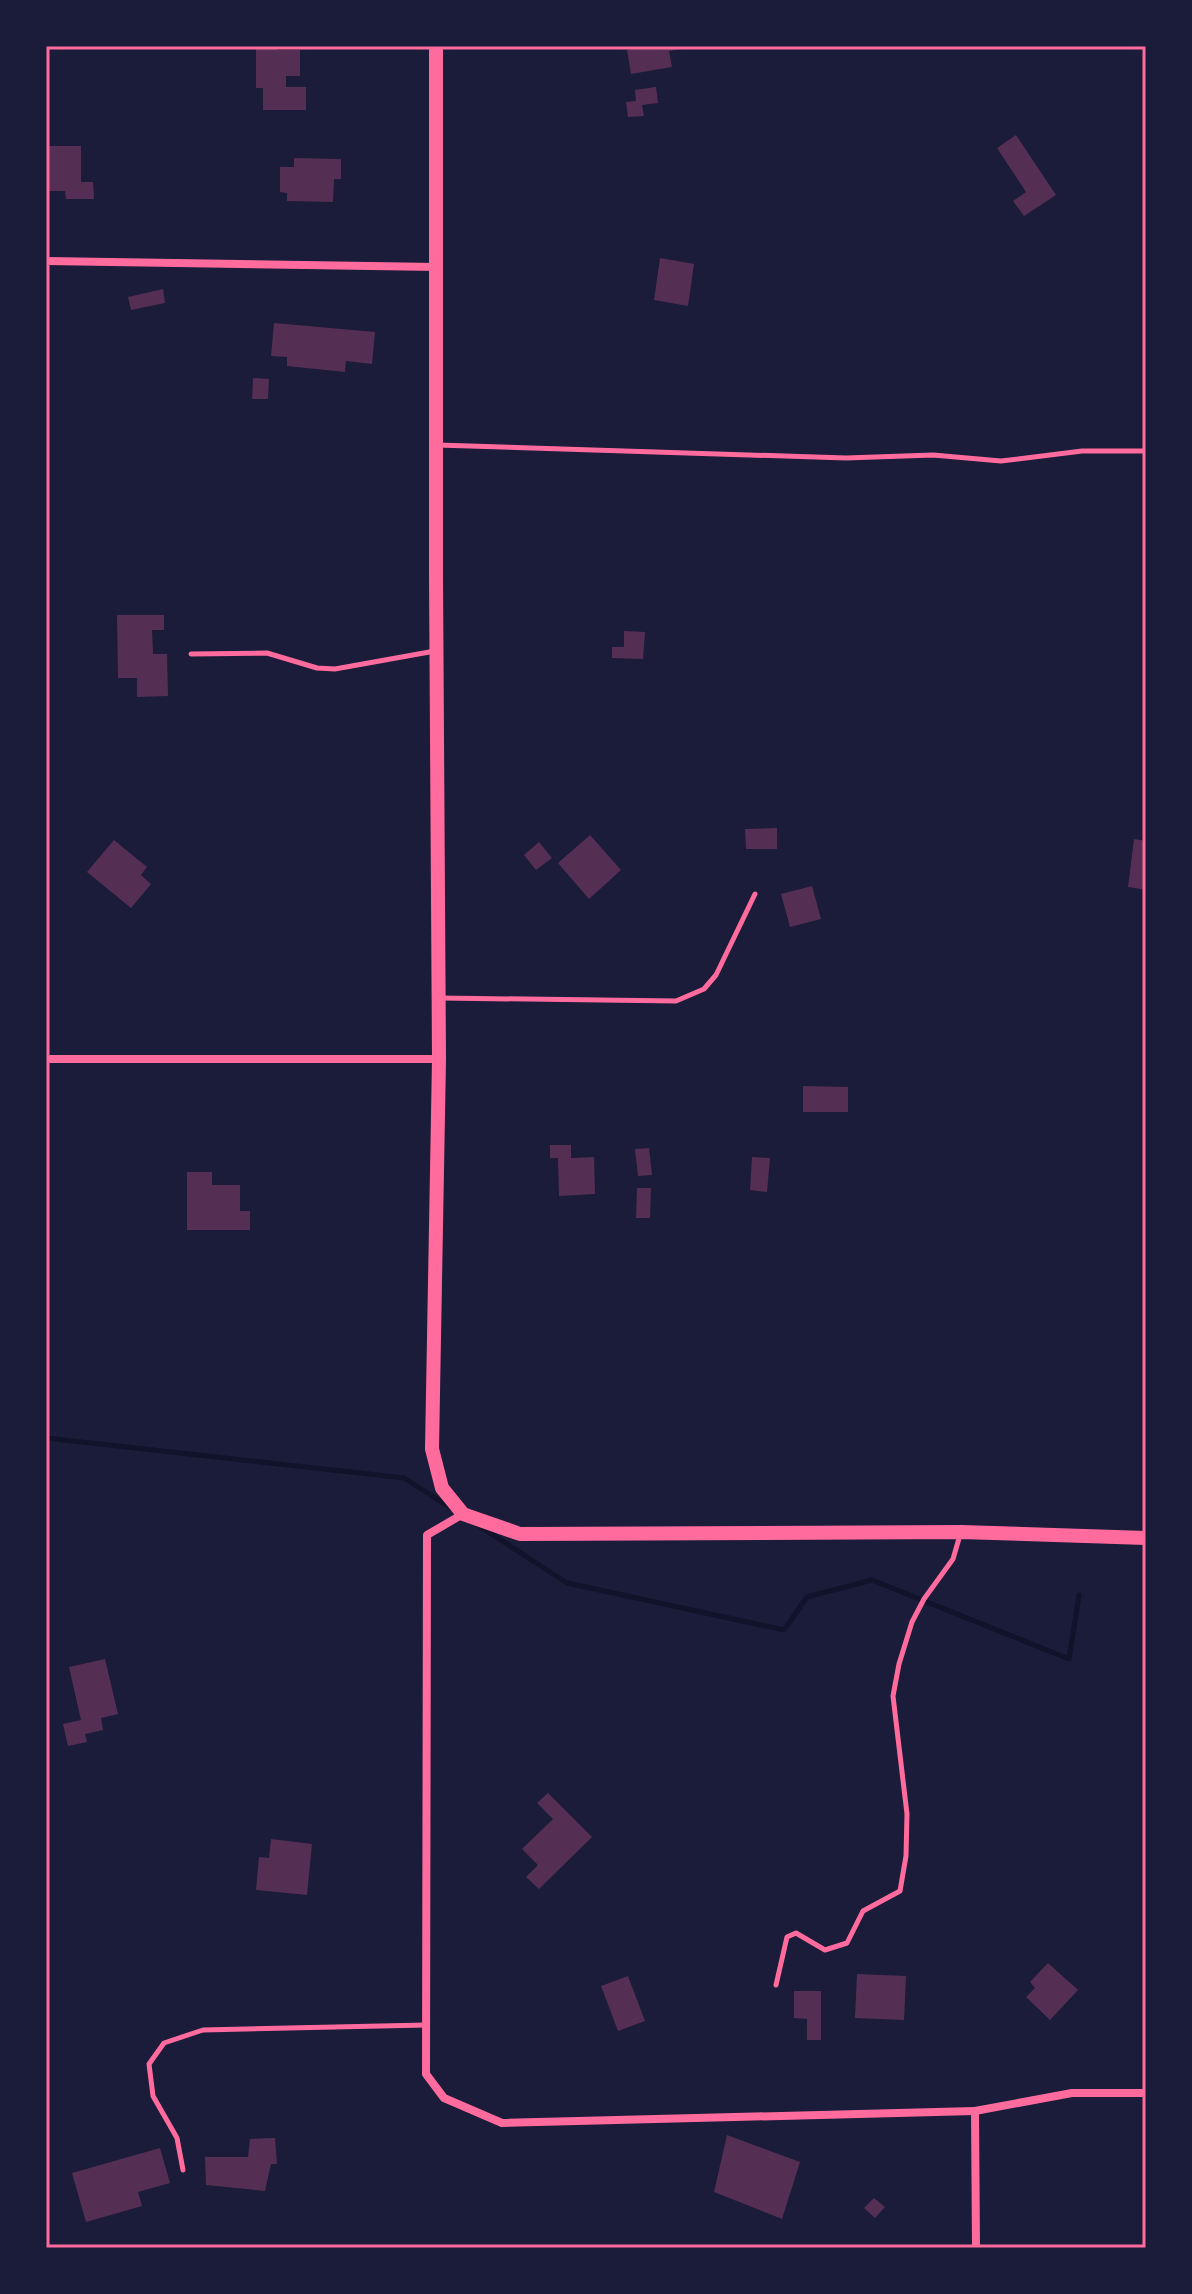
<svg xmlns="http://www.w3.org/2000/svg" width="1192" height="2294" font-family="Lato,sans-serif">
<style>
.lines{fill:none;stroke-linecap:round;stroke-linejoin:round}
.stream{stroke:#12122b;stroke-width:5}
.building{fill:#542f53}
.service{stroke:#ff6b9d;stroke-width:5}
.minor{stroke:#ff6b9d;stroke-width:8}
.tertiary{stroke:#ff6b9d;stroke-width:14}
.neatline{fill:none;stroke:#ff6b9d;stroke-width:3}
</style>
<rect width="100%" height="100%" fill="#1b1b3a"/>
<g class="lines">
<!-- stream -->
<g class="stream">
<polyline points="46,1438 404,1478 451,1508"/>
<polyline points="476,1524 567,1583 784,1630 807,1597 872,1580 1069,1659 1079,1595"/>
</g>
</g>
<!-- building -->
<g class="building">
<polygon points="256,46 277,46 277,50 300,50 300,76 286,76 286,87 306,87 306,110 263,110 263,88 256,88"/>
<polygon points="645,46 680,46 680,49 669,51 672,67 631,74 627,50"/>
<polygon points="656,87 658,103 642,105 644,116 628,117 626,102 636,101 635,90"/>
<polygon points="1016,135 1056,195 1024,216 1013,201 1026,192 997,148"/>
<polygon points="46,146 81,146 81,182 93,182 94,199 66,199 65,191 46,191"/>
<polygon points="294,158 341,159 341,179 334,179 333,202 287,201 287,193 280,192 280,167 294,167"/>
<polygon points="660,258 694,264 688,306 654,300"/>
<polygon points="163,289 165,303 131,310 128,297"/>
<polygon points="274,323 375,332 372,364 346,361 345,372 287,366 287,357 271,356"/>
<polygon points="253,378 269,379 268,399 252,399"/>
<polygon points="117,615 164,615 164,630 152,630 153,654 167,654 168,696 137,697 137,678 118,678"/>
<polygon points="624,631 645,632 643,659 612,658 612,647 624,647"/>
<polygon points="777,828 777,849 746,849 745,829"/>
<polygon points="590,835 621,870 589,899 558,863"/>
<polygon points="1134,839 1146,841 1146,890 1128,887"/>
<polygon points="114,840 147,867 141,875 151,884 131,908 87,872"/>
<polygon points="539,842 552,858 536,870 524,855"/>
<polygon points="812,886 821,919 790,927 781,894"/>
<polygon points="803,1086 848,1087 848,1112 803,1112"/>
<polygon points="550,1145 571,1145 571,1158 594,1157 595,1194 559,1196 558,1158 550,1158"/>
<polygon points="649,1148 652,1175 638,1176 635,1149"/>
<polygon points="752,1157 770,1158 767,1192 750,1190"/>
<polygon points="187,1172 212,1172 212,1185 240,1185 240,1211 250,1211 250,1230 187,1230"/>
<polygon points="637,1188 651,1188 650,1218 636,1218"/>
<polygon points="105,1659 118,1714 101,1718 103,1730 85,1734 87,1742 68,1746 63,1724 81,1720 69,1667"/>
<polygon points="548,1793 592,1837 539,1889 526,1877 538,1865 522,1849 553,1819 537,1803"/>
<polygon points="271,1839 312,1844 307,1895 256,1890 259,1857 269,1858"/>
<polygon points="1048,1963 1078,1990 1050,2020 1026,1997 1035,1988 1030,1982"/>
<polygon points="857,1974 906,1976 904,2020 855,2018"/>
<polygon points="628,1976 645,2021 618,2031 601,1986"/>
<polygon points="794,1991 821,1991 821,2040 807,2040 807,2019 794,2018"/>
<polygon points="727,2135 800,2162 782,2219 714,2192"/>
<polygon points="275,2138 277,2164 271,2164 265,2191 206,2185 205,2157 248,2157 250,2139"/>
<polygon points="160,2148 170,2183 138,2192 142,2206 86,2222 72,2173"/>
<polygon points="874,2198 885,2207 875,2218 864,2208"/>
</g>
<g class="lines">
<!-- service -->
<g class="service">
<polyline points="437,445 846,458 933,455 1001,461 1082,451 1146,451"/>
<polyline points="191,654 267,653 317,668 335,669 435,651"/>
<polyline points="440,998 676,1001 704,989 716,975 755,894"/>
<polyline points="776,1985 787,1937 796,1933 825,1950 847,1943 863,1911 900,1891 906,1856 907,1814 893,1696 899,1664 912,1622 924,1599 953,1559 960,1535"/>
<polyline points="183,2170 177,2138 153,2096 149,2064 164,2043 203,2030 426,2025"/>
</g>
<!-- minor -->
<g class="minor">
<polyline points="46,261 437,267"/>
<polyline points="46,1059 439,1059"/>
<polyline points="463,1514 427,1535 426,2074 444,2098 502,2123 975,2111"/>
<polyline points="976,2248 975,2111 1072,2093 1146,2093"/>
</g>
<!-- tertiary -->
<polyline class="tertiary" points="436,46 436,576 439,1059 432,1449 442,1488 463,1514 520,1534 961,1532 1146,1538"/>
</g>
<!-- border -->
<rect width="1192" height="2294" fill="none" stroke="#1b1b3a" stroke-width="96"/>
<rect x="48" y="48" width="1096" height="2198" class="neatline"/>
</svg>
